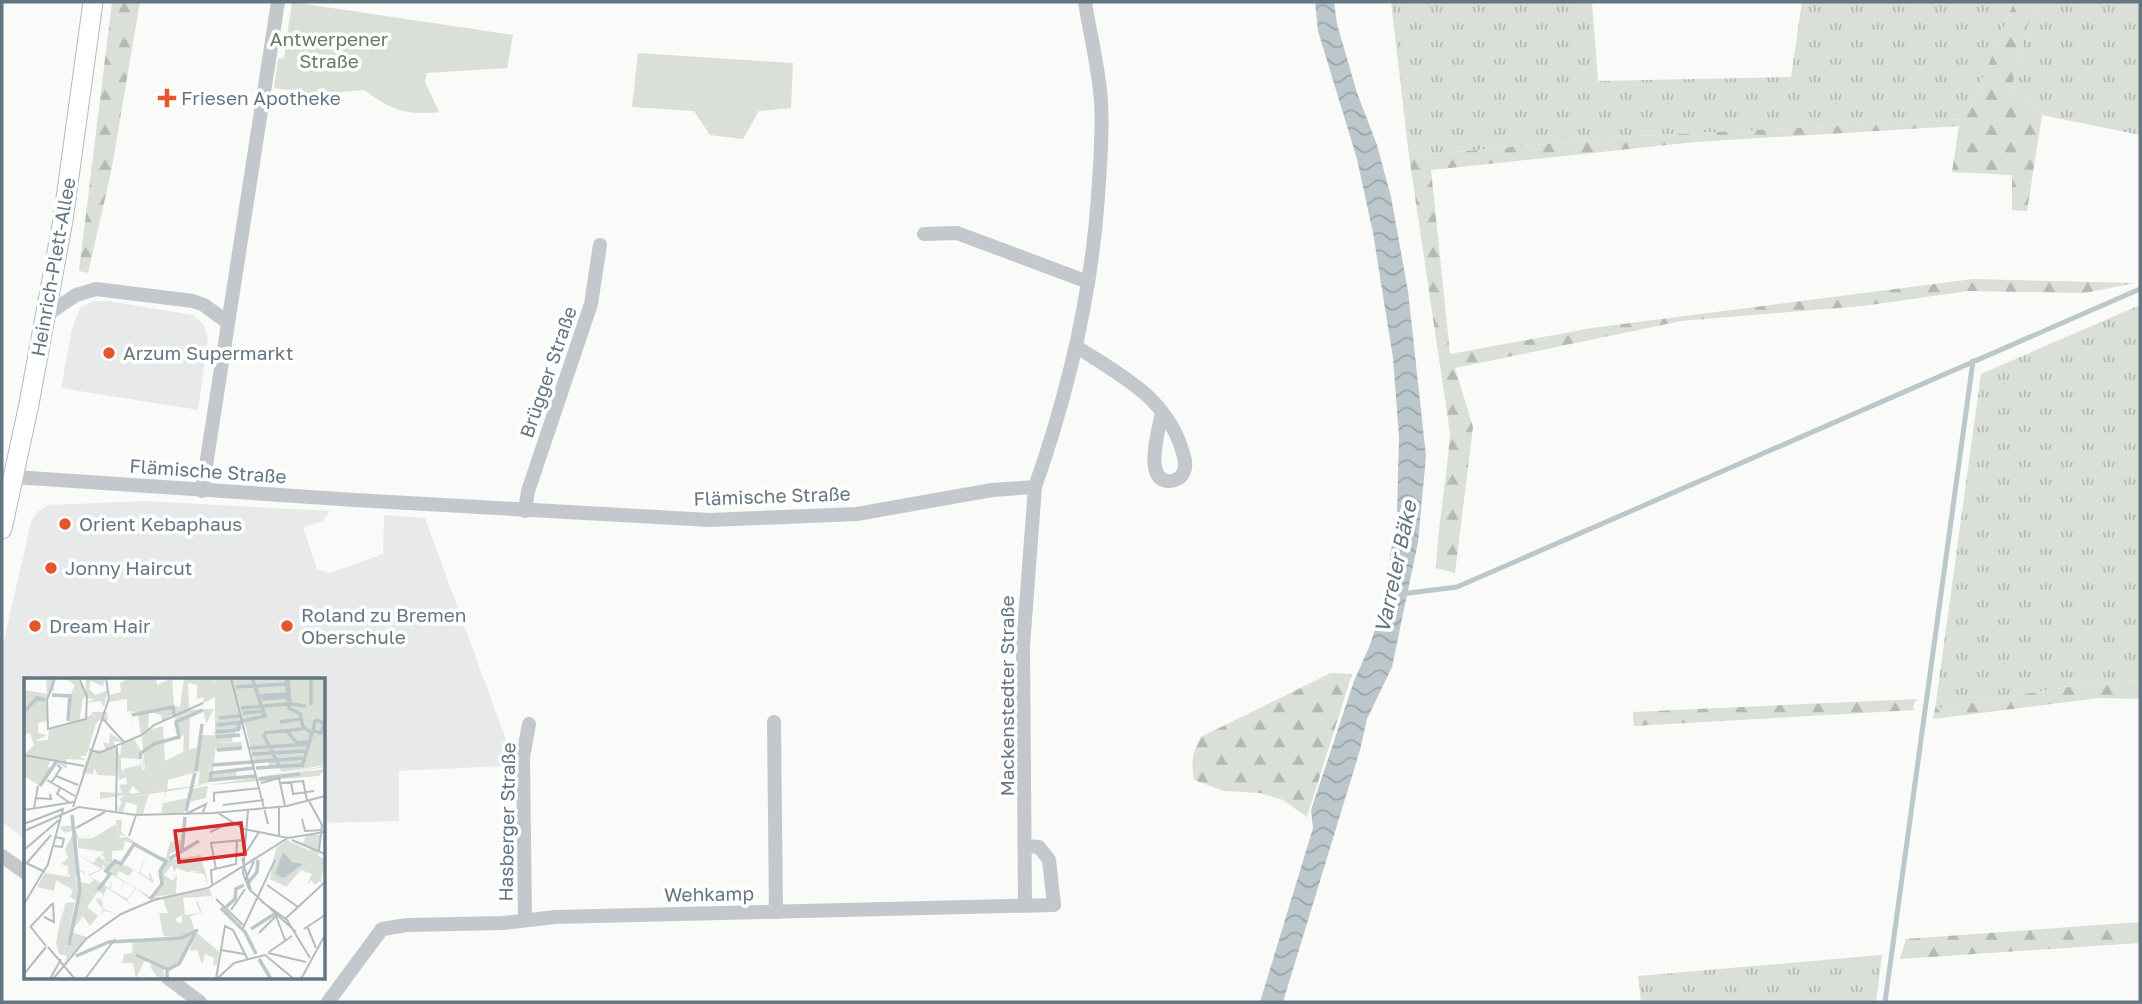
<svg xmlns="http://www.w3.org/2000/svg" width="2142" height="1004" font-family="'Golos Text',sans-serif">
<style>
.built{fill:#e8e9e9}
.grass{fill:url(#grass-tufts)}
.forest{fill:url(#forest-firs)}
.park{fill:#dadfd7}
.water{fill:url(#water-waves)}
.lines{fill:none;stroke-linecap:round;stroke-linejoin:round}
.stream{stroke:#bbc7cb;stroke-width:5}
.secondary-casing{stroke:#b3babf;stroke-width:21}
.minor{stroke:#c3c8cc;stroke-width:14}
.secondary{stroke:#fff;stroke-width:19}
.poi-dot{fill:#e4572e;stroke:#fff;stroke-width:2.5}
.labels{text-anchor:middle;stroke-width:7;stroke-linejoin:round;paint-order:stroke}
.park-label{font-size:19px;fill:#687a64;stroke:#fff}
.poi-label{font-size:19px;fill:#657683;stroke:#fff;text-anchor:start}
.street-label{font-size:19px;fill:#657683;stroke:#fff}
.water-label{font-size:21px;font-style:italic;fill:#60757c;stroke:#fff}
.inset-river{fill:none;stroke:#bbc7cb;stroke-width:3.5}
.inset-road{fill:none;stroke:#b5bdc2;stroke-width:2}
.view{fill:#d62828;fill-opacity:0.15;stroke:#d62828;stroke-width:3.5}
.inset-edge{fill:none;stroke:#657683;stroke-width:3.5}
</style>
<defs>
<pattern id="grass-tufts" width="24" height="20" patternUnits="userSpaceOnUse" patternTransform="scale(1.75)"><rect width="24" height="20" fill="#dadfd7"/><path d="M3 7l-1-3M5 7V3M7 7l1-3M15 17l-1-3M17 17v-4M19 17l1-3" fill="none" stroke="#b4b9b4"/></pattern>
<pattern id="forest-firs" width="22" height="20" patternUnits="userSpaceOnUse" patternTransform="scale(1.75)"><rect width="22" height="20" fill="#dadfd7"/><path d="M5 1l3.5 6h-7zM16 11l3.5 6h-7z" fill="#b4b9b4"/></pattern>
<pattern id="water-waves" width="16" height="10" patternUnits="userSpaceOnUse" patternTransform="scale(1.75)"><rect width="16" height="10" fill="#bbc7cb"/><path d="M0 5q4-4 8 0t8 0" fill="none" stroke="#9ca6aa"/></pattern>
</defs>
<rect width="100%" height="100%" fill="#fafaf8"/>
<!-- built -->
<g class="built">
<polygon points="93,301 108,301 193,315 204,325 208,338 198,410 61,388 72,329 80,308"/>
<polygon points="145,501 330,511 323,521 303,527 317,569 330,573 383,554 384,515 425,518 506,740 503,747 505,766 399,771 399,821 324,823 324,680 26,680 26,840 2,822 2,649 31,522 37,512 49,505"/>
</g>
<!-- grass -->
<g class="grass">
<polygon points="1391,2 1592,2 1598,81 1791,77 1802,2 2014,2 1966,119 1638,136 1409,156"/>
<polygon points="2038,2 2140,2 2140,135 2042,115 2011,89 2027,27"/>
<polygon points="2140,305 2140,681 2086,684 1935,709 1981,374"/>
<polygon points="1882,955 1876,1002 1641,1002 1638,976"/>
</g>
<!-- forest -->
<g class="forest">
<polygon points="112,2 140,2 111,172 88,273 79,271"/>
<path d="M2014,2H2038L2027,27L2011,89L2042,115L2027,211L2012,210V175L1952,172L1959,126L1695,142L1431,170L1450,354L1592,328L1973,279L2134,283L2085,293L1968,291L1863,306L1681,321L1455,368L1473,427L1455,573L1436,568C1438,523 1447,478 1450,433L1409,156L1638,136L1966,119Z"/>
<path d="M1331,673L1352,674L1307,817L1283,800L1260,793L1224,791L1194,780C1191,763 1192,753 1201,737Z"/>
<polygon points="2140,681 2140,699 2099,698 1933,719 1935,709 2086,684"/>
<polygon points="1917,699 1913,706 1914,710 1634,726 1633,712"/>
<polygon points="2140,922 2140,943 1900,959 1906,939"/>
</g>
<!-- park -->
<g class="park">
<path d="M292,2L513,35L507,68L427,73L425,82L439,112C406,116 390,109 364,90L316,94L274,88L278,59L284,58Z"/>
<polygon points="638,53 793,63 791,108 759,111 743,139 710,135 694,111 632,107"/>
</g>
<!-- water -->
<polygon class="water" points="1315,2 1334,2 1337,24 1357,93 1377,145 1391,197 1408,291 1426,456 1418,542 1392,667 1367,719 1360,750 1283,1002 1260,1002 1313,828 1311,810 1354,681 1370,645 1382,608 1397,513 1399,437 1393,358 1373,233 1357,159 1318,31"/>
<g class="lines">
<!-- stream -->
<g class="stream">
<polyline points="1401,594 1457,587 2140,289"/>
<polyline points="1885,1002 1973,361"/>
</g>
<!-- secondary casing -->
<g class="secondary-casing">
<polyline id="secondary" points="2,529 29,404 63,220 93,2"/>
</g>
<!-- minor -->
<g class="minor">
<polyline points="924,234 957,233 1088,282"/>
<polyline points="45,316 76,295 96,289 193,301 204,305 227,322"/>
<path d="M1077,347C1120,375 1166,397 1182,450C1184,456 1187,464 1184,471C1182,478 1174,482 1167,481C1144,478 1159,428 1162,413"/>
<path d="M14,477L355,500L710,520L857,514L992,490L1035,487C1068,393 1091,297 1098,197C1100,166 1103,133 1101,102C1099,68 1090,35 1085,2"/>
<polyline points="202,491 278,2"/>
<polyline points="525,511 528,491 591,304 600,245"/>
<polyline points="774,722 776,912"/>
<polyline points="2,856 26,873"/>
<polyline points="1025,905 1023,646 1035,487"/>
<polyline points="525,920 523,757 529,724"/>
<polyline points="168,978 200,1002"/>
<polyline points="328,1002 382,929 407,925 503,923 555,917 1054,905 1049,860 1039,847 1026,846"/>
</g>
<!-- secondary -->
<use href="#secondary" class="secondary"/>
</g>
<!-- markers -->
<g class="poi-dot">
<path d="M163.5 87.5h7v7h7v7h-7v7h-7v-7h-7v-7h7z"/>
<circle cx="109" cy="353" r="7"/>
<circle cx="65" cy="524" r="7"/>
<circle cx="51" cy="568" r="7"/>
<circle cx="35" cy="626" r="7"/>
<circle cx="287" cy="626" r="7"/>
</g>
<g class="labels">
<!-- park labels -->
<g class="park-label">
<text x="329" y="46">Antwerpener<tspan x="329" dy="22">Straße</tspan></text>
</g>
<!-- poi labels -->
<g class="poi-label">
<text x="181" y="105">Friesen Apotheke</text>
<text x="123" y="360">Arzum Supermarkt</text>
<text x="79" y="531">Orient Kebaphaus</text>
<text x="65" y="575">Jonny Haircut</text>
<text x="301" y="622">Roland zu Bremen<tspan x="301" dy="22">Oberschule</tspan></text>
<text x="49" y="633">Dream Hair</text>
</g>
<!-- street labels -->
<g class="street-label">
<text transform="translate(53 267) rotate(-80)" y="7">Heinrich-Plett-Allee</text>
<text transform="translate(548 372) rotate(-71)" y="7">Brügger Straße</text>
<text transform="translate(208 471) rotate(4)" y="7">Flämische Straße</text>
<text transform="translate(772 496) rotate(-2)" y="7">Flämische Straße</text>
<text transform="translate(1007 696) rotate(-90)" y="7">Mackenstedter Straße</text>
<text transform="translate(507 822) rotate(-89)" y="7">Hasberger Straße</text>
<text transform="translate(709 894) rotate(-1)" y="7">Wehkamp</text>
</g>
<!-- water labels -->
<g class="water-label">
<text transform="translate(1396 567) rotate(-78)" y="7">Varreler Bäke</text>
</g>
</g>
<!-- overview -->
<g transform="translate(24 678)">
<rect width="301" height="301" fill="#fafaf8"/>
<path d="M22,0H31L30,12L24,19L23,43L14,45V55L23,57L11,63L24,62L25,52L46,44V18L51,7L40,0H53L62,14V0H81L79,8L67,3L65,11L71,17L84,12L80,29L76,23L62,25L70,21L59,20L56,39V43L68,36L73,40L67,34H83L84,43L77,40L72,46L62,78H56L61,82L42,81L43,91L27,82L24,89L28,90L16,108L0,98V77L10,67L6,55L0,57V12L23,16ZM106,0H132L133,7L148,0L150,28L156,29L160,0H190L192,19L179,25L180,19L173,21V7L164,5L165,32L190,31L182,46L179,32L166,38L165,71L176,69L178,57L209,58L208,64L192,65L189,94L212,92L213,100L186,104V85L184,105L174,107L176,93L144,102L143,111L116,115L108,107L101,117L76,121V114L98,115L95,107L103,106L102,99L95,102L94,93L90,98L74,97L70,90L69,96L58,95L66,72H82L79,64L85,66L86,55L99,64L89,63L96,78L98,65L110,61L117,74L116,81L97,80V90L100,97L99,91L116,87V93L121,91L118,59L123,54L117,58L114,34L103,33V21L85,24L86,17L97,15L96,5ZM125,34L137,37L138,44L150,35L155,59L160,57L159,74L141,83L139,48L124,52ZM301,0V87L257,94L255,88L245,89L244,82L230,83L220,43L255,39ZM184,108L182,120L164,124L160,135H137L139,125L165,120L167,111ZM124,116L119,136H112L113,127L102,124L99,134L93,133L98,124L95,121ZM92,146L94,160L104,159L116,168L101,163L99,172L88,173V182L96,186L90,194L85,193L87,188L82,192L79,186L78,190L69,185L75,179L83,186L79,177L83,173L54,169V161L69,160ZM52,157L55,199L51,200L55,206L49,203L55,208L53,223L46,219L49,212L32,202L30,213L13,209L21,195L46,199L44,165ZM158,162V172L147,175L143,182L177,177L180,192L164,194L148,187L140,197L149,203L153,196L152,216L127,219L139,205L136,193L141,183L132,178L142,180L146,164ZM57,209L71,218L63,229L74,238L66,248L59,238L47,249ZM51,224L45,251L37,248L41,225ZM150,240L152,251L155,244L171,253L158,259L140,258L138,242ZM172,254L195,274L193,286L189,287L190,280L181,276L178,286L173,272L166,273L168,266L154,286L139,292L141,301H135L126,289L129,284L120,283L112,301L109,285H98L100,276L108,275L109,262L155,261Z" fill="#dadfd7" fill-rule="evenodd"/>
<path d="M132,6L112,13L117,58L111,14L105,15L109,56L117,73V92L121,73L116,59L122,72L115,111L108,108L105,116L184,106L142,114L139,125L141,114L125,116L122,126L123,116L95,121L101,117L95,115L101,114L103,110L108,107L115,106L117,74L109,56L104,15L86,17ZM301,88V89L241,98L301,91L295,98L186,107ZM92,142H98L97,154L103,159L96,157L95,160L53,165V169L83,173L94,162L80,177L88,181L87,182L79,177L72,182L81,181L84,185L79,182L78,186L71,182L81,174L53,170L55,193H58L63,197L55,193L56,200L46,188L48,192L44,198V188L37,186L44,180L41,171L51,152L41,155L35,149L50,147L55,160L73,155L53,161V165L94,158ZM124,172L116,195L126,201L125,196L126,194L130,205L109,192L105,198L95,193L92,198L127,219H137L149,216L145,201L148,208L149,201L150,216L185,209L180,196L163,194L153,190L150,194L148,186L169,195L180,191L165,190L180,189L185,209L126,222L112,210L103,222L110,228L83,210L77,223L95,235L78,224L79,231L91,235L80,233L75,238L79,232L71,220L77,222L79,216L74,213L71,218L58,210L48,248L59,239L46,254L63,259L41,284L43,278L35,276L32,265L39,230L37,248L45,251L56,208L51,203L66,206L69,202L64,197L77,191L54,177L83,192L87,188L85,193L90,194L96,186L103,188L107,176L103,188L115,195ZM79,191L100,204L95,213L101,204L111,210L103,221L86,211L89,201L85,210L65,198ZM186,211L188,222L174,224L178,235L166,238L171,253L158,248V237L151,241L157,248L139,256L135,235H144L139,221ZM187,218V222L172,224L177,235L161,237L159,220Z" fill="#dadfd7" fill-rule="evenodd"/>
<path d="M206,0L219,51L211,53V58L192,59L193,65L218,64V71L192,72L190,57L192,42Z" fill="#dadfd7"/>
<path d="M191,0H301V84L279,91L284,65H272L256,39L191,47ZM282,157H297L294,178L301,181L297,202L301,209L296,203L290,207L288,202L283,207L288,196L277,192L262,209L246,201L252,170L263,162L289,174L279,166Z" fill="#dadfd7"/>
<path d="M259,174L268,184L279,186L260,200L251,196Z" fill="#bbc7cb"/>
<path class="inset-river" d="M262,0L265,30L276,36L279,49L288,55L278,89M264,0L266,26L282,28M287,0V27M212,9L262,6M28,17L46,18L44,43M236,18L262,16M238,21L264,19M217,30L264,26M0,34L13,20L21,22M219,35L241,33M108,37L149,29L150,38M195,40L216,38M291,42L289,53L297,55L300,45L291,42M219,43L241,38L228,0M256,44L277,41M193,47L218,44M263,53L273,65L284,64M192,54L214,52L215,45M240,55L279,51M239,56L255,87M192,59L216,57M226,70L284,66M193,72L218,70M228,76L281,73M116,81L117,75L130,66L155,59L152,44L179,32M188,87L280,80M229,90L187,95L186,102L232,98M232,90L278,87M172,93L178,46M235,101L276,96M16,108L32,84M162,133L171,95M158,173L161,139M145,181L175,163M224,205L233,194L234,182M74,212L86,196L82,193L91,183L97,186L110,166L141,183M126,221L138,206L136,193L143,182M202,229L211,221L212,211L220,207M197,230L221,254L232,276M227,251L252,235M45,267L56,213L48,137M112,277L143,291M52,278L85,264L157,260L174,252M235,281L247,301M143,301V292L155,286L171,255"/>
<path class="inset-road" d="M31,0L23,22L24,51L62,41L63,18L55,0M207,0L244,146M78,40L100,64M65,71L75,75L118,57L130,47L179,25M0,77L60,88M32,98L54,107M23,102L51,118M267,104L269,116L290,113M27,105L37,90L33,87M237,105L255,100L261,128M257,105L279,103L283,122M36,110L33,116L46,125M11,120L27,121L26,116M285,123L298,147L295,173M190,124V115L236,110M199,127L240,122M49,129L85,20L82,0M255,129V157M10,130L14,108M0,132L50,124M224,132L219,195L225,211L239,224M92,134L93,67M194,135L220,151L264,160M162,136L182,126L179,134M278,141L281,153L298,152M0,146L39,131L24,186L0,226M52,150L81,134M0,153L55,129L112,137L190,135L263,128L301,118M186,154L208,144M105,158L112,137M268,162L301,176M30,168L38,169L40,161L32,159M0,172L35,142M221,176L235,154M218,180L227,213L272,254M0,184L21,194M2,186L27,157M192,191L187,165L219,162M221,203L230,183M188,206L187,192L212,186L213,162M243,207L274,229M192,221L219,247M237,223L263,242L286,280M207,232L221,211M252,238L261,262M20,239L30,244L29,225M261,241L301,204M6,248L22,268M7,248L29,225M283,248L292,270M219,250L251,182M280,251L301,237M235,255L254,236M24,269L51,301M197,272L220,276M245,274L268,258M244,275L282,284M0,296L22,269M26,301L37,281M29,301L62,261L97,236L130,222L184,210L264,160L301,154M61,301L91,261M192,301L201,248L209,252L224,282M193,301L210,285L241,277L270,301M277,301L301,257"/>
<path class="view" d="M217,145L221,176L155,184L151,153Z"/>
<rect width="301" height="301" class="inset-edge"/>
</g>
<!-- border -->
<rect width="2142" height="1004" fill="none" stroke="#657683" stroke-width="7"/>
</svg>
